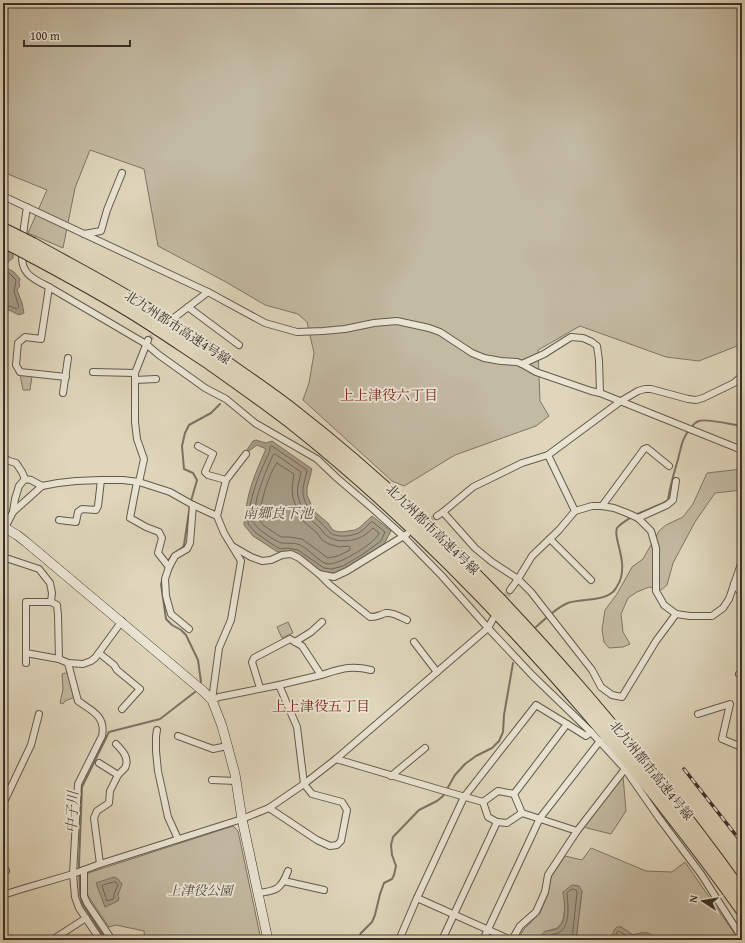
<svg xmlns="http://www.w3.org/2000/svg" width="745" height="943" font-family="'Gentium Book Plus','Noto Serif JP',serif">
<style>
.green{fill:#c3baa2;stroke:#7e7565}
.water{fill:#a79e89;stroke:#7b7262}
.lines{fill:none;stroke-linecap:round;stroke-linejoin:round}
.shore{stroke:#706758;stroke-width:1}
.stream{stroke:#7b7262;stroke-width:2}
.street-tunnel{stroke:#beb59e;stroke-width:6;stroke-dasharray:6 3;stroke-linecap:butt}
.street-casing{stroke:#635a4d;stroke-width:8}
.secondary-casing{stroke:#3a3028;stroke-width:10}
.highway-casing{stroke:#3a3028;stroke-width:14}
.street{stroke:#eae4d3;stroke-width:6}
.secondary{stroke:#eae4d3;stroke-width:9}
.highway{stroke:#dfd6bb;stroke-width:12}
.rail-casing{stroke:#3a3028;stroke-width:3.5}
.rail{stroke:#eae4d3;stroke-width:2;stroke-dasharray:6;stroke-linecap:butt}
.highway-bridge-casing{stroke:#3a3028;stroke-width:14;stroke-linecap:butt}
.highway-bridge{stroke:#dfd6bb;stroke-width:12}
.labels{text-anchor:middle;stroke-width:4;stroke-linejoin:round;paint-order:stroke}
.street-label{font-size:13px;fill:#3a3028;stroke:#eae4d3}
.park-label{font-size:13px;font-style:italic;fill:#554c40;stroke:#eae4d3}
.neighbourhood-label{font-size:14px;fill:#7a1f14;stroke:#eae4d3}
.water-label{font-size:14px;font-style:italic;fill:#554c40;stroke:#eae4d3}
</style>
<rect width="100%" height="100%" fill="#dfd6bb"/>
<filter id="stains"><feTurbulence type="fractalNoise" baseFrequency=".005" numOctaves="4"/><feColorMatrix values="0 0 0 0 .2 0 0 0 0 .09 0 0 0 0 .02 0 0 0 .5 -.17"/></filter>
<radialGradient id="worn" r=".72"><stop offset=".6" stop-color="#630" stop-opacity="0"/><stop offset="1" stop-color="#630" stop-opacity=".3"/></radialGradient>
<!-- green -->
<g class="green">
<polygon points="3,3 742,3 742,344 699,361 666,357 580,326 538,350 540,401 549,416 536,426 455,455 404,486 392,481 303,400 309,383 314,353 307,322 298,314 265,305 226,282 158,246 144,169 90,150 75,188 63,248 28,233 47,190 3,172"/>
<polygon points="20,374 32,376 30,390 23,390"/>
<polygon points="742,469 742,490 715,493 695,522 673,563 667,585 661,590 649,587 637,592 628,598 621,614 623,632 630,644 623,647 609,648 604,642 602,630 605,610 617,594 632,567 643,559 659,531 666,525 683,517 693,504 707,473"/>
<polygon points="288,622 293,633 282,638 277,627"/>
<polygon points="69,672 75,697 65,701 63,704 60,703 63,689 62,674"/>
<polygon points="623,776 626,811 611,834 583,827"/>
<path d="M233,826L238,831L261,940H168C163,938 151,940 145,940L144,931L116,925L109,927L88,896L86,882L88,873Z"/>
<path d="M591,848L646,871L672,872L685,862L739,940H657C648,931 645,932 633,935L621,927L615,929L610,940H576L582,891L565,907L563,920L560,925L557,928L544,932L538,940H517L524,929L540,913L548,894L551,877L565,856L582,860Z"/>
</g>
<!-- water -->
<g class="water">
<polygon points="3,248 13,253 13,258 7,263 7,268 14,272 20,279 19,283 20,286 17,290 22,303 24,313 19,315 9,310 3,312"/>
<path d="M256,440L266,443L272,441L312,469L307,488V495L313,509L316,513L328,523L332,529L335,531L341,532L355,530L359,528L372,516L391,531L384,544L365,558L344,570L333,573H323L297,553L288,552L281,553L276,551L253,536L244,525C246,495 254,476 266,449L257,445L249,451L247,450L253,441Z"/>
<polygon points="114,877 118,879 122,884 118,895 119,898 118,901 105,907 96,883"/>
<path d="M572,885L579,886L582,891L576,940H538C540,938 542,934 544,932C548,930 553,931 557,929C568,922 564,901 563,892Z"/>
<path d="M617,927H621L633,935C645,932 648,930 657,940H610L615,929Z"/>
</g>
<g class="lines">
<!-- shore -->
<g class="shore">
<polyline points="3,252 7,254 8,256 4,262 4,269 11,275 16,280 15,286 14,291 19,307 17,309 10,306 3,308"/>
<path d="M272,446L307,470C306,478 302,486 303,494C305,506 312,515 321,523C325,526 328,531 332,534C340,538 355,536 362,531C365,528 368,525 371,522H373L385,532L381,541L363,554L343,566L332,569L324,568L298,550L288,548L281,549L278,548L256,533L248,524C249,497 259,474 270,451V447Z"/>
<path d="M275,454L301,472C300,480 296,488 298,496C301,510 308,518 319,527C322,530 324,534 327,536C336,543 353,542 363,536C367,534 369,531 373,528L379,533C376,543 339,565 328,564C320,563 309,549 300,545C294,542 288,544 282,543C278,543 262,532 259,529C257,527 255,524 253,522C255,498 263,477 273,455Z"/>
<path d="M277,463L294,474L292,487L293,498L299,515L304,522L317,533L322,540L329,544L339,547L349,546L350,548V550L338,556L328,558L302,539L289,537H281L263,525L259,519C260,505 268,474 277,463Z"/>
<polygon points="114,882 116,882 118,885 114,894 114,898 113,899 107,901 102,886 103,885"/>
<path d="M543,940C548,935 552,935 558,933C571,927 568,905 567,893C570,890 572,888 576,890L577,892L572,940"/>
<path d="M614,940L617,932L619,931L632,939C639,938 645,934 651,940"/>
</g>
<!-- stream -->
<g class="stream">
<polyline points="191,501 197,480 193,473 184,469 182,446 185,433 189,425 211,413 220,404"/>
<path d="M635,515L661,504L668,500C670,486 673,476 677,463C681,450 681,437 692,427C693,425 696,422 699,421C706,418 733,425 742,426"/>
<polyline points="168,561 172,555 183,547 184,545 190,505"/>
<polyline points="163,578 161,584 166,619 172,625 181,630 186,635 198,660 201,682"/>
<path d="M536,627C544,620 557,607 568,603C579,599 601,601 610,594C612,593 615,590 616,588C626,574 622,558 618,543C617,538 615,533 617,528C620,524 627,520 632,517"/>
<polyline points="106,940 82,903 80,894 79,865 82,787 109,732 160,719 195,692"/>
<polyline points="358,940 361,933 372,922 375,915 380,894 384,883 392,879 394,875 396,866 392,855 391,845 393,837 419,810 437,801 443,796 455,775 465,764 476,756 492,748 499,741 503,732 504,715 513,663"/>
</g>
<!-- street-tunnel -->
<g class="street-tunnel">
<polyline points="148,340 160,330"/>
<polyline points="423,524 437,516"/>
<polyline points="502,604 510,590"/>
</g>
<!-- street casing -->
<g class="street-casing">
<g id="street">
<polyline points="3,196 208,292 265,323 297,332 323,331 345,329 374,323 397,321 429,328 440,332 472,353 484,358 501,361 517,362 522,364 536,372 591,391 600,393"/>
<polyline points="84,234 101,231 107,210 122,173"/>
<polyline points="23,239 24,227 27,207"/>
<path d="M22,251C20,273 31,278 49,287L146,344L159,355L205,388L226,399L255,423L317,459L337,478L372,508L403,536L442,576L488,628L532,675L591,732L625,769L659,818L701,874L742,938"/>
<polyline points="49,287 41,339 25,337 18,343 16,365 20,372 66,377"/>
<polyline points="188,307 239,345"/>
<polyline points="175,317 208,292"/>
<polyline points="522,364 544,354 571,337 583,338 592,342 597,346 599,360 600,393 742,450"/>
<polyline points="93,372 135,373"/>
<polyline points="135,380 156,379"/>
<polyline points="63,393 68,358"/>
<polyline points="198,446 213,454 205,472 208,475 226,480"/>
<polyline points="548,455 575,511"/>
<polyline points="3,457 9,461 16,463 22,472 25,479"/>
<polyline points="137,482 130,518 146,527 159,532 162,538 158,553 169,567"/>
<polyline points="139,482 144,459 137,439 135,422 135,373 148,340"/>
<polyline points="602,506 644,449 647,448 669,466"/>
<polyline points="13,512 15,499 19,486 25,479 31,480 42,486"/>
<polyline points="443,512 475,548 492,562 518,579 531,592 592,670 601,687 612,695 622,697 656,641 676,614"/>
<polyline points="217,516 226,480 246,454"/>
<polyline points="437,516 443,512 473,487 522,463 548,455 621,401 638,391 645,389 651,389 688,399 696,400 703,398 734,383 742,376"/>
<polyline points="638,518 667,505 673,500 676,481"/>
<polyline points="59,520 76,522 78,512 82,509 96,510 98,506 101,480"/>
<polyline points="5,528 13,512 42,486 58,483 76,481 101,480 123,480 139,482 170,492 193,505 217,516 224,533 241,561 231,620 219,648 212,700"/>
<polyline points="550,539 591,580"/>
<polyline points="232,546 251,557 262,561 271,560 282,555 291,554 299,558 319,574 334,577 347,571 407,534"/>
<polyline points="3,557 39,569 50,583 52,593 51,602"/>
<path d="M319,574L330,585L370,617C378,617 379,615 386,613C393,612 401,617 407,620"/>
<polyline points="734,584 742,594"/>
<polyline points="510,590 518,579 532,556 559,530 575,511 592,506 602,506 614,508 627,513 638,518 651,531 656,548 656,591 664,605 676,614 690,616 712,616 723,608 729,599 742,561"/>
<polyline points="189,629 171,614 166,596 165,579 169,567 175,556 187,549 190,543 193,505"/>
<polyline points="295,642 311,632 322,622"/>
<polyline points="414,642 437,672"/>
<polyline points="26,653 59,659 68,663 83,664 91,661 95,658 122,621"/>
<polyline points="99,653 114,665 117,670 140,689 122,709"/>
<polyline points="26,663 26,602 51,602 57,605 58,615 59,659"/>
<path d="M68,663L78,701C92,711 106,716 102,736L78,784L73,874L75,897L79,908L99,938"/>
<polyline points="739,674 742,676"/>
<path d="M321,675C341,669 350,665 371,670"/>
<polyline points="212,700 219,697 279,685 321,675 302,646 290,639 254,658 252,662 260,688"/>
<polyline points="698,714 730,704 722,739 739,746 742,750"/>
<polyline points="567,724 586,736 591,732"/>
<polyline points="157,730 156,736 156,751 158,771 168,817 178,839"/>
<polyline points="178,736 213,749 227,746"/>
<path d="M116,744C122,750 130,758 125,768C123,770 120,773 118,775"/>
<polyline points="336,759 441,790 483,802"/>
<polyline points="99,763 118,775 110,791 109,803 97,811 94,818 100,864"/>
<polyline points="391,776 425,748"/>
<polyline points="212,780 236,781"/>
<polygon points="498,791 514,794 522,813 507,823 497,822 488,817 483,802"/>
<polyline points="3,804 31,745 39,714"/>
<polyline points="269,808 317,840 330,846 337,845 341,841 347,810 342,802 312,794 304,784 297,727 279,685"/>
<polyline points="522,813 577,831"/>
<polyline points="3,865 6,871 3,873"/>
<polyline points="84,870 84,896 87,903 112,940"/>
<polyline points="284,881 324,890"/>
<path d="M258,893C277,891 281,889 288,871"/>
<polyline points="3,895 22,889 73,874 100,864 242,819 269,808 304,784 336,759 488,628 493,619"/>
<polyline points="417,898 511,940"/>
<polyline points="52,940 86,918"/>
<polyline points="399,940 417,898 464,797 536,705 567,724 514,794"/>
<polyline points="442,940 497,822"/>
<polyline points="483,940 540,818 600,741"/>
<polyline points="512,940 520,926 536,912 545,892 548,875 577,831 625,769"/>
</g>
</g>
<!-- secondary casing -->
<g class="secondary-casing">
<polyline id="secondary" points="3,527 5,528 17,535 26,542 203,691 212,700 222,726 235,774 242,819 268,940"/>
</g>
<!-- highway casing -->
<g class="highway-casing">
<g id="highway">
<path d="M33,244C68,264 104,282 139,304C167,321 193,339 220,358C245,376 271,393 295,412C402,495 497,592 585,694C640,758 693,824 742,893"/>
<path d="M28,254C63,273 97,291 131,312C157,328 183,346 209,363C236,382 263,401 289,421C397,506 494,605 584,709C616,746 647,784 677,823C699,851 721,880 742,910"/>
</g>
</g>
<!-- street -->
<use href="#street" class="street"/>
<!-- secondary -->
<use href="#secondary" class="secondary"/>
<!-- highway -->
<use href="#highway" class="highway"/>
<!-- rail casing -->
<g class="rail-casing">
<polyline id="rail" points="684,769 742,843"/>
</g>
<!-- rail -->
<use href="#rail" class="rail"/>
<!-- highway-bridge casing -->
<g class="highway-bridge-casing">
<g id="highway-bridge">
<polyline points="3,229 33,244"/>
<polyline points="3,241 28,254"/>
</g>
</g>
<!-- highway-bridge -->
<use href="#highway-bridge" class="highway-bridge"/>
</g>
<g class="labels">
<!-- street labels -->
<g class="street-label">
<text transform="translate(178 327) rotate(33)" y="5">北九州都市高速4号線</text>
<text transform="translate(433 529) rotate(44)" y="5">北九州都市高速4号線</text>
<text transform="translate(652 770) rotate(51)" y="5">北九州都市高速4号線</text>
</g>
<!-- park labels -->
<g class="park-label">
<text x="200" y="895">上津役公園</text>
</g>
<!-- neighbourhood labels -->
<g class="neighbourhood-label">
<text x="389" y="400">上上津役六丁目</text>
<text x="321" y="711">上上津役五丁目</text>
</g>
<!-- water labels -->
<g class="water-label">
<text x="278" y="518">南郷良下池</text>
<text transform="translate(72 812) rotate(-88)" y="5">中子川</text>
</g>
</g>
<!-- margin -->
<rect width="745" height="943" fill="none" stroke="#dfd6bb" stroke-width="16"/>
<rect x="4" y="4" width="737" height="935" fill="none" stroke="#3a3028" stroke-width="2"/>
<rect x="8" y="8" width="729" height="927" fill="none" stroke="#3a3028"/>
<!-- north arrow -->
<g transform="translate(703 901) rotate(282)" stroke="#eae4d3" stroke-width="3" paint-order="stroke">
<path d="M0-3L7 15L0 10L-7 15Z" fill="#3a3028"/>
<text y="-6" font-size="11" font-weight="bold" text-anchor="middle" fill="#3a3028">N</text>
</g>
<!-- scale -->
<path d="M24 40v6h106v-6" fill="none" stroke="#3a3028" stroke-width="2"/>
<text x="30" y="40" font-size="12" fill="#3a3028" stroke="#eae4d3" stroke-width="3" paint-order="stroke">100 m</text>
<rect width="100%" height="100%" filter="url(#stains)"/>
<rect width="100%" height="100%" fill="url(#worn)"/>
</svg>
